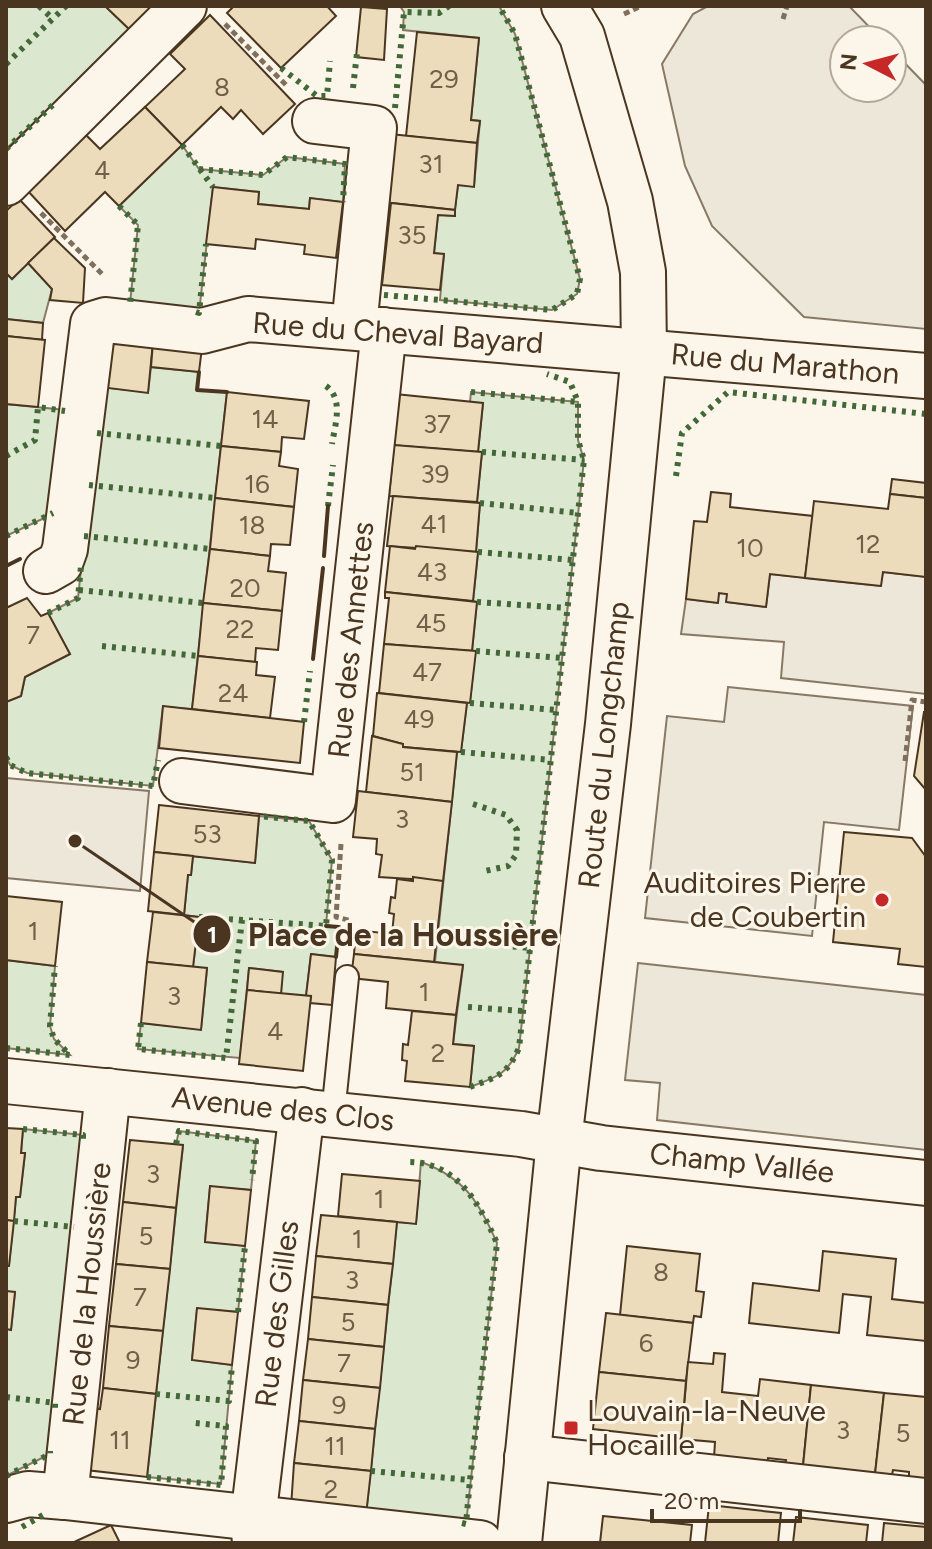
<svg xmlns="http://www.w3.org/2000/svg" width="932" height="1549" font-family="Figtree,sans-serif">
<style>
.green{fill:#dce7d0;stroke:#887966;stroke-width:2}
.parking{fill:#ede7d9;stroke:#887966;stroke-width:2}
.building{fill:#ecdcbc;stroke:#4a3520;stroke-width:2}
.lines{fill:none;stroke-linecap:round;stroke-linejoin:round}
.lane-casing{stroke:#4a3520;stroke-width:26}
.street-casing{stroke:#4a3520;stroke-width:48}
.path{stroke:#7f6f5c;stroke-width:5;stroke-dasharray:6 4;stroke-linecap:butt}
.lane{stroke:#fbf6e9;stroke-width:22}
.street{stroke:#fbf6e9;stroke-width:44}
.hedge{stroke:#436837;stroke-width:6;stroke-dasharray:4 6;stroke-linecap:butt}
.wall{stroke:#4a3520;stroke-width:4}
.poi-dot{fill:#c62828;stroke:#fbf6e9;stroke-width:3}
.labels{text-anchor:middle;stroke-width:6;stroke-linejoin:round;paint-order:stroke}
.number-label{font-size:26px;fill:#725f47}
.street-label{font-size:30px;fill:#4a3520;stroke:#fbf6e9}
.poi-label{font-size:30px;fill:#4a3520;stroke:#fbf6e9;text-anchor:end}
.leader{fill:none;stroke:#4a3520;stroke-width:3}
.callout-dot{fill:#4a3520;stroke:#fbf6e9;stroke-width:3}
.mark-label{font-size:24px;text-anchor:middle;font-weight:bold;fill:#fff}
.callout-label{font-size:32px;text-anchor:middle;font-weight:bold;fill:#4a3520;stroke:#fbf6e9;stroke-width:6;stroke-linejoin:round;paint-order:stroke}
</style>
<rect width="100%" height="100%" fill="#fbf6e9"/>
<!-- green -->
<g class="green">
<polygon points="6,6 105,6 130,30 94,67 6,149"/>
<polygon points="400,6 499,6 515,34 580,279 577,294 552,310 440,300 444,255 434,253 438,215 454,216 458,185 474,186 480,121 471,120 479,38 403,30 404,12"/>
<polygon points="182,145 199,169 263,175 287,157 345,164 343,202 310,198 309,209 258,204 259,192 213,187 199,313 130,304 138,225 119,206"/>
<polygon points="28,263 52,289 43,323 6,319 6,273 12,279"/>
<polygon points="151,367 199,372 198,390 227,392 192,709 163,707 153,786 27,773 10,765 6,757 6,702 21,696 25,677 70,654 48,613 78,598 100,387 148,392"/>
<path d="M471,392L578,402V440L584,460L519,1048C507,1075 497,1077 470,1087L474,1046L453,1044L463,966L435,962L457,752L461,751L467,703L470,702L475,652L472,651L477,602L473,601L478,553L476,552L480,503L477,502L482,453L478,452L483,404L470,402Z"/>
<polygon points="6,404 65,410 53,514 6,536"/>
<polygon points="259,816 309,821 332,860 326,925 339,927 336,957 311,954 306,996 281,994 282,972 249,968 240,1058 138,1049 141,1023 201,1029 207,969 193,967 199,917 184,915 188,875 191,875 193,856 255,863"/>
<polygon points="6,960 55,966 50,1026 54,1039 70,1055 6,1048"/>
<polygon points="23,1129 83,1135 50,1454 6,1476 6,1329 11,1329 15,1293 6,1291 6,1266 9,1265 16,1197 20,1197 25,1154 21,1153"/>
<polygon points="179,1131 256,1141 251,1190 210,1187 205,1241 245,1246 238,1312 197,1309 192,1360 232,1365 221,1484 147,1477 183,1146 176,1144"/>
<path d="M421,1162C465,1178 479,1202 497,1243L466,1524L366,1515L397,1222L416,1223Z"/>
</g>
<!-- parking -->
<g class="parking">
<polygon points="708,6 849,6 882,40 844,40 844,88 892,88 892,50 926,85 926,329 804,317 712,226 685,166 662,64 693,14"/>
<polygon points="883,572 926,577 926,694 781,678 784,642 681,634 686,599 717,603 719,593 727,594 727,602 766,607 770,574 880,586"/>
<polygon points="728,687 913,706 899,830 824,822 812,936 645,918 667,716 724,722"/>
<polygon points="6,778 149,791 140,891 6,878"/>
<polygon points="638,963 926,995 926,1150 657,1120 660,1083 625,1080"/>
</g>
<!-- building -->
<g class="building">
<polygon points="105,6 154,6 130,30"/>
<polygon points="234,6 327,6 336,16 281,68 227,13"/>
<polygon points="361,7 387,9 384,60 356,57"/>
<polygon points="210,15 295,104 263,134 241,110 233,119 221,107 182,145 145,107 185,69 170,54"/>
<polygon points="417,32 479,38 471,120 480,121 477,143 406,136"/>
<polygon points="145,107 182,145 119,206 105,192 65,231 27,190 85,134 100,149"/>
<polygon points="390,134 477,143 474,187 458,185 455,210 383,202"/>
<polygon points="213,187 259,192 258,204 309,209 310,198 343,202 336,258 304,254 305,245 256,239 255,249 206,244"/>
<polygon points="19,199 55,237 12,279 6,273 6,211"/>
<polygon points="391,203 455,210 455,216 438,215 434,253 444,254 440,290 382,285"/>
<polygon points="54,238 85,268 83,303 50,300 52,289 28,263"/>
<polygon points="6,319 43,323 42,340 6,336"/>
<polygon points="6,336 45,340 38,407 6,404"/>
<polygon points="106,337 153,342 148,393 100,387"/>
<polygon points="153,342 202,347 199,372 151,367"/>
<polygon points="227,392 309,401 304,439 282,437 281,452 221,446"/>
<polygon points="395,394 483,403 478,452 390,445"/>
<polygon points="394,445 482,452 477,502 389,496"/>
<polygon points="221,446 281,452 279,466 298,469 294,507 215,498"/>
<polygon points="892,479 926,483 926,498 890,494"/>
<polygon points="711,492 731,494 730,507 813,516 805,578 770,574 766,607 726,602 727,594 719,593 718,603 686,599 694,521 707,522"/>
<polygon points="890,494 926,498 926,577 883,572 881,586 805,578 814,501 888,509"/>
<polygon points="393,496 480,503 476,552 387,546"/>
<polygon points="215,498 294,507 290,545 271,544 270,556 210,549"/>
<polygon points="390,546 415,549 416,546 478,552 473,601 385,592"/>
<polygon points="210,549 270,556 268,571 286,573 282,611 203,603"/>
<polygon points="385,592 477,602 472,651 384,644 389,598 385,598"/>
<polygon points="27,598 41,616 48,613 70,654 25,677 21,696 6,702 6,608"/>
<polygon points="203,603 282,611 278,650 256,648 255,662 198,656"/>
<polygon points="384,644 476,651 470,703 379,693"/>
<polygon points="198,656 257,662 256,675 275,677 270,718 192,709"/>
<polygon points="377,693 467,703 461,752 403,747 403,744 373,736"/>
<polygon points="163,706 304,722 300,763 159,748"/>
<polygon points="924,712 926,712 926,790 914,776"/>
<polygon points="372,736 403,744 403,747 457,752 452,802 366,792"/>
<polygon points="358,791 452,802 443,881 379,877 382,855 376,854 377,839 353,837"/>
<polygon points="159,805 259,816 255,863 154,852"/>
<polygon points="844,832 912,838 926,857 926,967 898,964 900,949 833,942"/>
<polygon points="154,852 193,856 191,875 188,875 184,915 148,911"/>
<polygon points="413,877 443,881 434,962 354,954 356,930 392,934 394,914 389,913 391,897 395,898 397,879 413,881"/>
<polygon points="6,896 62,902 55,966 6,960"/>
<polygon points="153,912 199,917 193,967 147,962"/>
<polygon points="311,954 336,957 332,1005 310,1003 311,996 306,996"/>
<polygon points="354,954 463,965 456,1015 386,1008 388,982 351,978"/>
<polygon points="147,962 207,968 201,1030 141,1023"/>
<polygon points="249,968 283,972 281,994 247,990"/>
<polygon points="247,990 311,996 303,1071 239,1064"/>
<polygon points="412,1011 456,1015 453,1044 474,1046 470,1087 405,1081 407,1061 402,1060 403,1044 408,1045"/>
<polygon points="6,1128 23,1129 21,1153 25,1153 20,1197 16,1197 14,1221 6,1220"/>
<polygon points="130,1140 183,1145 176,1208 123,1202"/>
<polygon points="342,1174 420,1181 416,1224 338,1216"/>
<polygon points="210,1186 251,1190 245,1246 205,1242"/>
<polygon points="123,1202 176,1208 170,1269 116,1264"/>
<polygon points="321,1215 397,1222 393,1264 316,1256"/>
<polygon points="6,1220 14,1221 9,1266 6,1266"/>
<polygon points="627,1246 700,1254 696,1291 704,1292 701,1317 694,1316 693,1323 620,1315"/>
<polygon points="823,1251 896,1259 892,1299 926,1303 926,1341 867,1335 871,1297 843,1294 839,1333 749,1323 753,1283 819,1291"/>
<polygon points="316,1256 393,1264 388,1305 312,1297"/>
<polygon points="116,1264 170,1269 163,1331 109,1326"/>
<polygon points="6,1291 15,1292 11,1330 6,1329"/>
<polygon points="312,1297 388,1305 384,1347 308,1339"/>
<polygon points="197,1308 238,1312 232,1365 192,1360"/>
<polygon points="606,1313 693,1323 686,1381 599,1372"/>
<polygon points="109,1326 163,1331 156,1394 103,1388"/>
<polygon points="308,1339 384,1347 380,1388 303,1380"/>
<polygon points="714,1353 725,1354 722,1392 758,1396 760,1379 811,1385 803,1466 785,1465 786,1460 768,1458 767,1464 714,1458 715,1442 681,1439 688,1362 713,1364"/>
<polygon points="599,1372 686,1381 681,1439 593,1429"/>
<polygon points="303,1380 380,1388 375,1429 299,1421"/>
<polygon points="811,1385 884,1393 875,1474 803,1466"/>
<polygon points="103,1388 156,1394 147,1477 86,1470 93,1408 100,1409"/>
<polygon points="884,1393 926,1397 926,1480 909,1479 909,1472 893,1470 892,1475 875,1474"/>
<polygon points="299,1421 375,1429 371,1471 294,1463"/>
<polygon points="294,1463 371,1471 366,1515 291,1507"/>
<polygon points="709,1505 781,1513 778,1543 705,1543"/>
<polygon points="603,1516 692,1525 690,1543 600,1543"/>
<polygon points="796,1517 868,1525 866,1543 793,1543"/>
<polygon points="884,1523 926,1527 926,1543 882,1543"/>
<polygon points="111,1525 120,1543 72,1543"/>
</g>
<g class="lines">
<!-- lane casing -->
<g class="lane-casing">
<polyline id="lane" points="333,1114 347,977"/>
</g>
<!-- street casing -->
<g class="street-casing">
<g id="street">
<polyline points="315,121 374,128 354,327"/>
<polyline points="6,183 184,6"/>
<polyline points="46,571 60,563 65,549 93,324 106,320 202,331 248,319 926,376"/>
<polyline points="182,781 333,800 384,330"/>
<polyline points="6,1081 521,1134 601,1148 926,1183"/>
<polyline points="527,1457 926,1501"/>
<polyline points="65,1497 108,1091"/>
<polyline points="6,1500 28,1494 65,1497 480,1543"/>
<polyline points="255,1543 253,1519 302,1110"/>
<polyline points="519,1543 559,1141 608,724 644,353 643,272 630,201 582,36 564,6"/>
</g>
</g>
<!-- path -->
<g class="path">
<polyline points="624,14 641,6"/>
<polyline points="783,19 787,6"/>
<polyline points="225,24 286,85"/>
<polyline points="41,213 102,274"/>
<polyline points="905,761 912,700 926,702"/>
<polyline points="341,844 336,917 352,921 350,941"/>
</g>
<!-- lane -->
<use href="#lane" class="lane"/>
<!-- street -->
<use href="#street" class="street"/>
<!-- hedge -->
<g class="hedge">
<polyline points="39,6 53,19"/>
<polyline points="6,64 66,6"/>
<polyline points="281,68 317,96 327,96 330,61"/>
<polyline points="353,88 357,53"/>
<polyline points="395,108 404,12 439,13 449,6"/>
<polyline points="182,145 213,187"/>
<polyline points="6,149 56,102"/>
<polyline points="199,169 263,175 287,157 345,164 343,202"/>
<polyline points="119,206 138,225 130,304 133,305"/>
<polyline points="384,295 552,310 577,294 580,279 515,34 499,6"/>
<polyline points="196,312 199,313 206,244"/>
<path d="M326,386C344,399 335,425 332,444"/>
<polyline points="471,392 578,402"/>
<polyline points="97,433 221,446"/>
<polyline points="482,452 584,460"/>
<polyline points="6,456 35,440 38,407 65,411"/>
<polyline points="676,476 682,433 728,392 926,414"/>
<polyline points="89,485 215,498"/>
<polyline points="480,503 578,513"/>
<polyline points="328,506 333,465"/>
<polyline points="6,536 53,513"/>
<polyline points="84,536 210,549"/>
<polyline points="478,552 573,560"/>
<polyline points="79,590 203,603"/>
<polyline points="477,602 567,608"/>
<polyline points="48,613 78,598 81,566"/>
<polyline points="102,646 198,656"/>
<polyline points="476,651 562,658"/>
<polyline points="470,703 556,710"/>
<polyline points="304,722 310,671"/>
<polyline points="461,752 551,760"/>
<polyline points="6,757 10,765 27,773 153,786 158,760"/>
<polyline points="473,804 506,815 517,830 516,855 508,866 485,871"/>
<polyline points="199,917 326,926 332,860 309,821 259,816"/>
<polyline points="473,943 530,948"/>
<polyline points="468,1007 523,1011"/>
<polyline points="141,1023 138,1049 226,1058 242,920"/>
<polyline points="6,1048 70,1055 54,1039 50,1026 55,966"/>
<path d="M470,1087C497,1077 507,1075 519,1048L578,513L584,460L578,440V402L570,382L547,374"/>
<polyline points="23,1129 83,1135 83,1141"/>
<polyline points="176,1144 179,1131 256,1141 252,1180"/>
<polyline points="14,1221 74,1227"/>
<polyline points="238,1312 245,1246"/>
<polyline points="156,1394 229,1401 232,1365"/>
<polyline points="6,1397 55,1403 55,1408"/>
<path d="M371,1471L470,1480L497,1243C479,1203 456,1161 407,1162"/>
<polyline points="6,1476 50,1454 50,1451"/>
<polyline points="147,1477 221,1485 226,1426 195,1423"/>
<polyline points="462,1523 466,1524 470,1480"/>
<polyline points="22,1527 43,1515"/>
</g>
<!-- wall -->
<g class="wall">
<polyline points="199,372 197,390 227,392"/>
<polyline points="324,556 328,506"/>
<polyline points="6,566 20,559"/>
<polyline points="313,659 323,568"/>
<polyline points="326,926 339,927 336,957"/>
</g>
</g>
<!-- markers -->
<g class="poi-dot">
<circle cx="882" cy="900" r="8"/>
<rect x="563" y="1420" width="16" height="16" rx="4"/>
</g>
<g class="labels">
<!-- number labels -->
<g class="number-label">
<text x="444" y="88">29</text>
<text x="222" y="96">8</text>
<text x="431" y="173">31</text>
<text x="102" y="179">4</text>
<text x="412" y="244">35</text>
<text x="265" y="428">14</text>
<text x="437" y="433">37</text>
<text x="435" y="483">39</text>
<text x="257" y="493">16</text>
<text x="434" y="533">41</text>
<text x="252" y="534">18</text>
<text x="868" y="553">12</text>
<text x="750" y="557">10</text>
<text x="432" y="581">43</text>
<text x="245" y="597">20</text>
<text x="431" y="632">45</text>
<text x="240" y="638">22</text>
<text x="33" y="644">7</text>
<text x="427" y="681">47</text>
<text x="233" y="702">24</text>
<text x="419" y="728">49</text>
<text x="412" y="781">51</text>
<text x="402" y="828">3</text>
<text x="207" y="843">53</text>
<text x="33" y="940">1</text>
<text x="424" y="1001">1</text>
<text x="174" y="1005">3</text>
<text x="275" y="1040">4</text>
<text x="438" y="1062">2</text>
<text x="153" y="1183">3</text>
<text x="379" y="1208">1</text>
<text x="146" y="1245">5</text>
<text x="357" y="1248">1</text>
<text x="661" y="1281">8</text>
<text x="352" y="1289">3</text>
<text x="140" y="1306">7</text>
<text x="348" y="1331">5</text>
<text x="646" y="1352">6</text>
<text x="133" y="1369">9</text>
<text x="344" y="1372">7</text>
<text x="339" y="1414">9</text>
<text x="843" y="1439">3</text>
<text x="903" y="1442">5</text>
<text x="120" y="1449">11</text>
<text x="335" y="1455">11</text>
<text x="331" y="1498">2</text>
</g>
<!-- street labels -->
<g class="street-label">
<text transform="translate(398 333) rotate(4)" y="10">Rue du Cheval Bayard</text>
<text transform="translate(785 364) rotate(5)" y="10">Rue du Marathon</text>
<text transform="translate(351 640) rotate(-84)" y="10">Rue des Annettes</text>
<text transform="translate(604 745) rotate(-84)" y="10">Route du Longchamp</text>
<text transform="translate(283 1109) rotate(6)" y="10">Avenue des Clos</text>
<text transform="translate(742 1163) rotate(6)" y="10">Champ Vallée</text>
<text transform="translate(87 1294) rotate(-84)" y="10">Rue de la Houssière</text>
<text transform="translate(277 1314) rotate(-83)" y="10">Rue des Gilles</text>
</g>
<!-- poi labels -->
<g class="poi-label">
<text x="866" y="893">Auditoires Pierre<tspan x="866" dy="34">de Coubertin</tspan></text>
<text x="587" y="1421" text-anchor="start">Louvain-la-Neuve<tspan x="587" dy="34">Hocaille</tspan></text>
</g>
</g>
<!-- callouts -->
<path class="leader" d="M75 841L212 934"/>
<g class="callout-dot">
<circle cx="75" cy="841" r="8"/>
<circle cx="212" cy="934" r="20"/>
</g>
<g class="mark-label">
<text x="212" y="943">1</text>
</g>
<g class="callout-label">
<text x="403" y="946">Place de la Houssière</text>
</g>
<!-- border -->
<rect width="932" height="1549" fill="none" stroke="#4a3520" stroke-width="16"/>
<!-- north arrow -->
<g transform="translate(868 64) rotate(276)"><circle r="38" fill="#fbf6e9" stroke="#b4a999" stroke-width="2"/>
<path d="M0-6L14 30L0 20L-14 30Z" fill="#c62828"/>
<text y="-12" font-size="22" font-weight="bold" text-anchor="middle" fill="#4a3520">N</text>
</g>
<!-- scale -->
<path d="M652 1509v12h148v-12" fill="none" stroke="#4a3520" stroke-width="4"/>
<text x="664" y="1509" font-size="24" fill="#4a3520" stroke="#fbf6e9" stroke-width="6" paint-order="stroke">20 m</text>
</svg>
